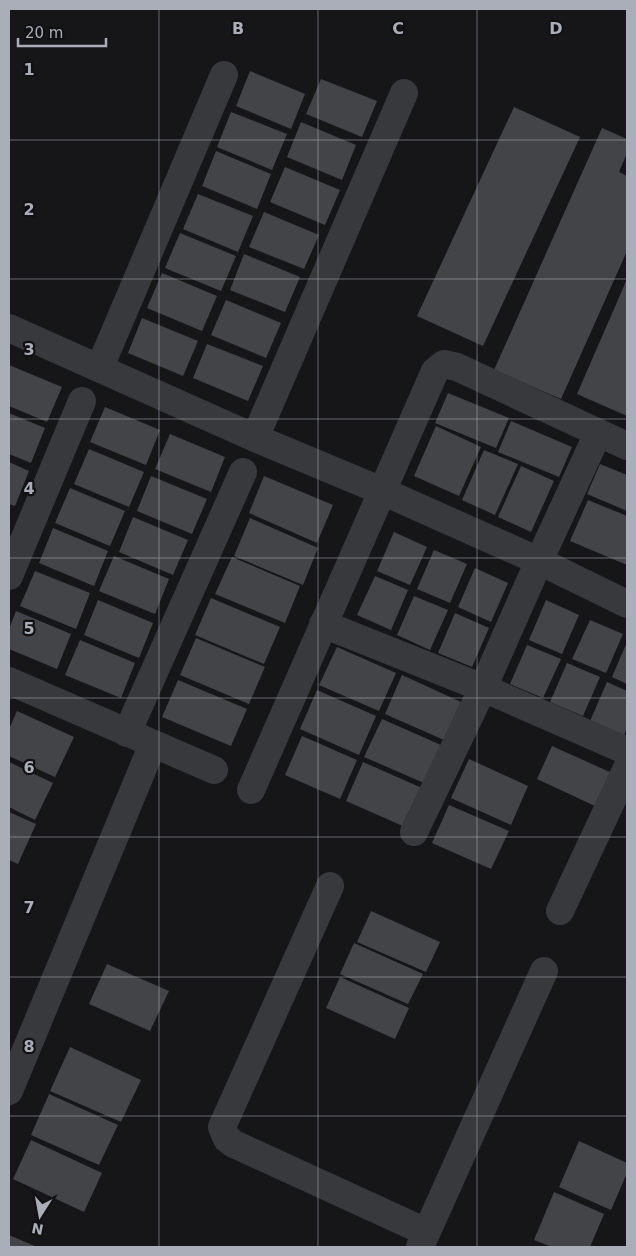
<svg xmlns="http://www.w3.org/2000/svg" width="636" height="1256" font-family="'DejaVu Sans',sans-serif">
<style>
.building{fill:#434448}
.lines{fill:none;stroke-linecap:round;stroke-linejoin:round}
.minor{stroke:#37393d;stroke-width:28}
.grid{fill:none;stroke:#a9aeb8;stroke-width:1;stroke-opacity:0.55}
.grid-label{font-size:16px;text-anchor:middle;font-weight:bold;fill:#a9aeb8;stroke:#111113;stroke-width:4.5;stroke-linejoin:round;paint-order:stroke}
</style>
<rect width="100%" height="100%" fill="#161618"/>
<!-- building -->
<g class="building">
<polygon points="250,71 305,94 291,129 236,106"/>
<polygon points="321,79 377,101 362,137 306,114"/>
<polygon points="514,107 580,137 483,346 417,316"/>
<polygon points="231,112 287,134 272,170 217,147"/>
<polygon points="301,122 356,145 342,180 287,157"/>
<polygon points="602,128 627,139 627,153 619,172 627,176 627,251 561,399 494,370"/>
<polygon points="216,151 271,174 257,209 202,186"/>
<polygon points="285,167 340,190 325,225 270,202"/>
<polygon points="198,194 253,216 238,252 183,229"/>
<polygon points="264,212 319,235 304,269 249,247"/>
<polygon points="180,233 236,256 221,291 165,268"/>
<polygon points="244,254 300,277 285,312 230,290"/>
<polygon points="162,273 217,296 202,331 147,308"/>
<polygon points="627,279 627,416 577,394"/>
<polygon points="226,300 281,323 266,358 211,335"/>
<polygon points="142,318 198,341 183,376 128,353"/>
<polygon points="207,344 263,366 248,401 193,378"/>
<polygon points="9,365 62,387 47,422 9,406"/>
<polygon points="448,393 509,418 496,448 435,423"/>
<polygon points="105,407 160,430 146,465 90,442"/>
<polygon points="9,413 45,428 31,463 9,454"/>
<polygon points="511,421 572,447 559,477 498,452"/>
<polygon points="436,426 481,447 459,496 414,476"/>
<polygon points="170,434 225,457 211,492 155,469"/>
<polygon points="89,449 144,472 129,507 74,484"/>
<polygon points="484,450 518,464 495,515 462,500"/>
<polygon points="9,462 29,471 15,506 9,504"/>
<polygon points="600,464 627,475 627,511 587,494"/>
<polygon points="521,466 554,481 531,532 498,517"/>
<polygon points="151,476 207,499 192,534 137,511"/>
<polygon points="264,476 333,505 317,543 249,513"/>
<polygon points="70,488 125,511 110,546 55,523"/>
<polygon points="588,500 627,516 627,565 570,541"/>
<polygon points="133,517 188,540 173,575 119,552"/>
<polygon points="250,518 318,548 303,585 234,556"/>
<polygon points="53,528 108,551 94,586 39,563"/>
<polygon points="394,532 427,547 410,585 377,571"/>
<polygon points="434,550 467,564 450,603 417,589"/>
<polygon points="114,556 169,579 155,614 99,591"/>
<polygon points="232,557 300,586 285,623 215,594"/>
<polygon points="475,568 508,583 491,622 458,607"/>
<polygon points="35,571 90,593 76,629 20,606"/>
<polygon points="375,576 408,590 391,630 357,615"/>
<polygon points="414,596 448,610 430,650 397,635"/>
<polygon points="211,598 280,627 264,664 195,635"/>
<polygon points="98,600 153,623 139,658 84,635"/>
<polygon points="546,600 579,615 562,654 529,640"/>
<polygon points="16,611 71,634 57,669 9,649 9,629"/>
<polygon points="455,613 489,628 472,667 438,653"/>
<polygon points="590,620 623,634 606,673 572,659"/>
<polygon points="196,638 265,667 249,704 180,675"/>
<polygon points="80,640 135,663 121,698 65,675"/>
<polygon points="627,642 627,684 612,677"/>
<polygon points="527,645 561,659 543,698 510,684"/>
<polygon points="337,647 396,673 379,711 319,685"/>
<polygon points="567,663 600,677 583,716 550,702"/>
<polygon points="402,675 461,702 444,740 385,714"/>
<polygon points="178,680 247,709 231,746 162,717"/>
<polygon points="607,682 627,691 627,727 624,736 590,721"/>
<polygon points="317,690 376,716 359,755 300,729"/>
<polygon points="17,711 74,737 55,777 9,756 9,729"/>
<polygon points="382,719 441,745 424,783 364,757"/>
<polygon points="302,736 357,760 340,799 285,775"/>
<polygon points="552,746 612,773 597,807 537,779"/>
<polygon points="469,759 528,786 511,825 451,798"/>
<polygon points="9,762 53,783 35,820 9,807"/>
<polygon points="363,762 422,788 405,827 346,801"/>
<polygon points="449,805 509,831 491,869 432,843"/>
<polygon points="9,812 36,824 18,864 9,860"/>
<polygon points="371,911 440,942 426,972 357,942"/>
<polygon points="354,943 423,974 408,1004 340,974"/>
<polygon points="107,964 169,991 150,1031 89,1004"/>
<polygon points="340,977 409,1008 395,1039 326,1008"/>
<polygon points="70,1047 141,1080 121,1122 50,1091"/>
<polygon points="49,1094 118,1125 99,1165 31,1135"/>
<polygon points="31,1140 102,1173 84,1212 13,1179"/>
<polygon points="579,1141 627,1163 627,1173 611,1210 559,1187"/>
<polygon points="554,1192 604,1214 590,1247 552,1247 534,1240"/>
<polygon points="9,1235 37,1247 9,1247"/>
</g>
<g class="lines">
<!-- minor -->
<g class="minor">
<polyline points="9,328 255,438 382,491 539,561 627,604"/>
<polyline points="100,367 224,75"/>
<polyline points="255,438 404,93"/>
<polyline points="9,576 82,401"/>
<polyline points="323,624 483,688 627,751"/>
<polyline points="9,681 214,770"/>
<polyline points="127,733 243,472"/>
<polyline points="251,790 435,371 444,364 457,367 627,446"/>
<polyline points="414,832 483,688 539,561 598,433"/>
<polyline points="330,886 222,1127 227,1139 234,1144 426,1232"/>
<polyline points="560,911 627,768"/>
<polyline points="9,1091 153,744"/>
<polyline points="420,1247 544,971"/>
</g>
</g>
<!-- grid -->
<path class="grid" d="M159,9V1247M318,9V1247M477,9V1247M9,140H627M9,279H627M9,419H627M9,558H627M9,698H627M9,837H627M9,977H627M9,1116H627"/>
<g class="grid-label">
<text x="238" y="34">B</text>
<text x="398" y="34">C</text>
<text x="556" y="34">D</text>
<text x="29" y="75">1</text>
<text x="29" y="215">2</text>
<text x="29" y="355">3</text>
<text x="29" y="494">4</text>
<text x="29" y="634">5</text>
<text x="29" y="773">6</text>
<text x="29" y="913">7</text>
<text x="29" y="1052">8</text>
</g>
<!-- border -->
<rect width="636" height="1256" fill="none" stroke="#a9aeb8" stroke-width="20"/>
<!-- north arrow -->
<g transform="translate(40 1216) rotate(191)" stroke="#111113" stroke-width="4" paint-order="stroke">
<path d="M0-4L9 19L0 12L-9 19Z" fill="#a9aeb8"/>
<text y="-8" font-size="14" font-weight="bold" text-anchor="middle" fill="#a9aeb8">N</text>
</g>
<!-- scale -->
<path d="M18 38v8h88v-8" fill="none" stroke="#a9aeb8" stroke-width="2.5"/>
<text x="25" y="38" font-size="15" fill="#a9aeb8" stroke="#111113" stroke-width="4" paint-order="stroke">20 m</text>
</svg>
